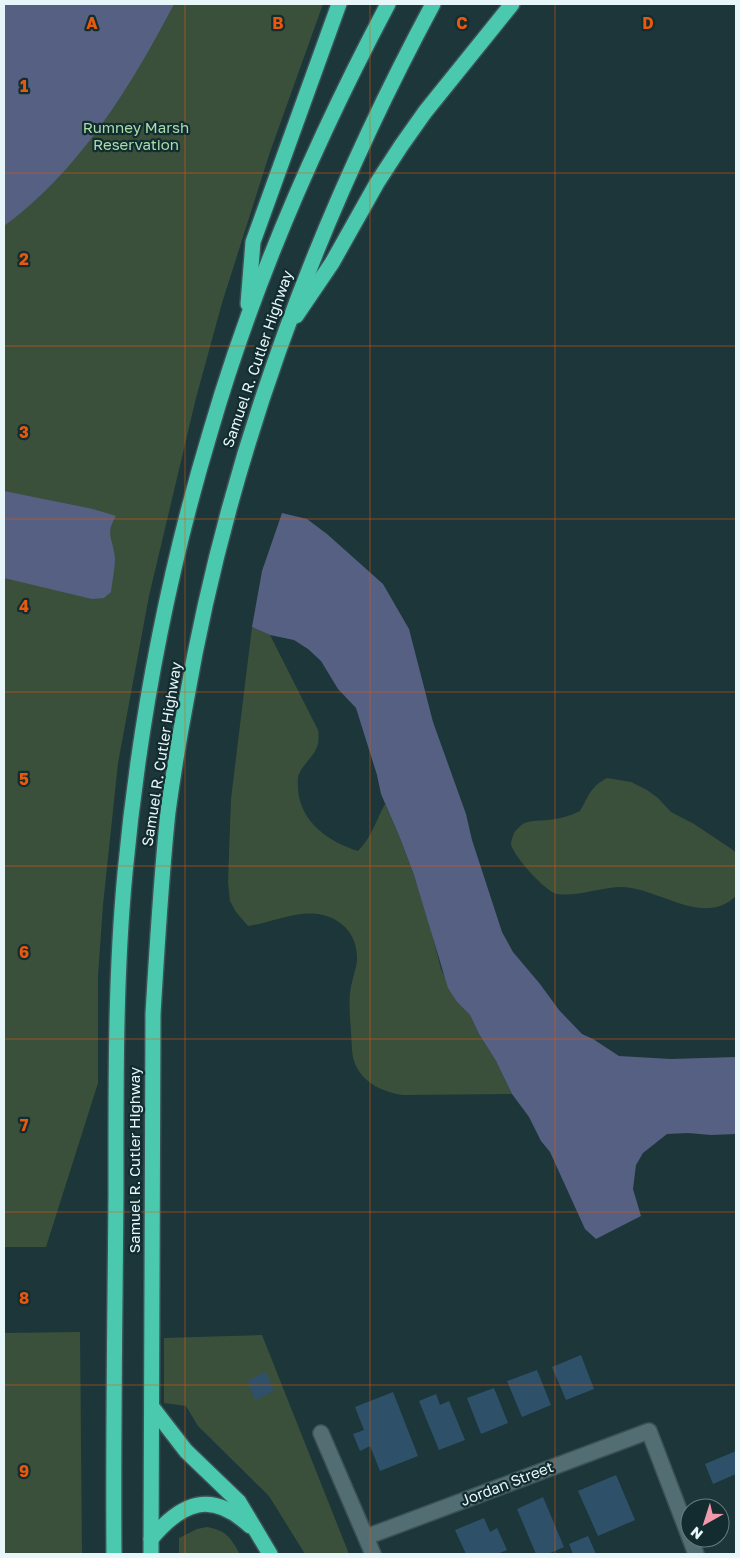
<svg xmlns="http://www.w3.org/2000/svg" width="740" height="1558" font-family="'Golos Text',sans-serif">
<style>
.green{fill:#3b503b}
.water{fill:#556082}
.building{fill:#2e5169}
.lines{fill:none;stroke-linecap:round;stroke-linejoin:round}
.street-casing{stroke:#3a5155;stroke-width:18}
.highway-casing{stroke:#3a5155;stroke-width:18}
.street{stroke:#536e73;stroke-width:15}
.highway{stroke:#4bc9af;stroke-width:15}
.grid{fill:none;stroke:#e8590c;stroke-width:1;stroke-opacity:0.55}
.labels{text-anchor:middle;stroke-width:4.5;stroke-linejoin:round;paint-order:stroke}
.park-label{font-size:15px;fill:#ada;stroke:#122c30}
.street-label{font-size:15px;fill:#e7f6f8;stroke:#122c30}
.grid-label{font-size:16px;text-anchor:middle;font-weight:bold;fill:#e8590c;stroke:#122c30;stroke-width:4.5;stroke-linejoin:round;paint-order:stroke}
</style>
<rect width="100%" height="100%" fill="#1c363a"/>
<!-- green -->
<g class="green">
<polygon points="4,4 323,4 270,152 222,303 196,398 149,596 118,763 103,905 98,976 98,1083 46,1247 4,1247"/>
<path d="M252,627L270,635L318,730C322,753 307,757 299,774C297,778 298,785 298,789C300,822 329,842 358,851C372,837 376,820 385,804L400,838L414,875L427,915L441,969L457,1002L470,1015L479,1034L496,1061L512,1094L403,1095C383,1092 365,1084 356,1066C351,1057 352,1042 351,1032C350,1019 349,1006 350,993C351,982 356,971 357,960C358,937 344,920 323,915C299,909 271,923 248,926L236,912L230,901L228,882L231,799Z"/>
<path d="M607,778L631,782L647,790L658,798L671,812L694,824L733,850L736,853V896C703,928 658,887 621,887C602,887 576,897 557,894C546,892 513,856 511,844C511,842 513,835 514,833C516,830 522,824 525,823C532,820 541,821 548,820C559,819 570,816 580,811C589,796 590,787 607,778Z"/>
<polygon points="80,1332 82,1554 4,1554 4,1333"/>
<polygon points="262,1335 349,1554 305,1554 269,1496 198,1426 186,1406 164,1403 164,1338"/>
<path d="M207,1527C227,1531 230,1537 240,1554H179V1538L197,1529Z"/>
</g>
<!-- water -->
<g class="water">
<path d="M4,4H174C131,86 80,170 4,226Z"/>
<path d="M4,491L93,509L116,516C104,535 114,540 115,559C115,570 112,581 111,592L104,598L92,599L4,578Z"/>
<polygon points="282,513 307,519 327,534 383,584 409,629 433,722 466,814 472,840 502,932 513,952 540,984 559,1010 582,1034 593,1039 619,1056 671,1059 736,1057 736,1134 711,1135 688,1133 667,1134 643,1153 636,1165 633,1189 641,1216 596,1239 585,1229 550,1152 541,1141 529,1117 512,1094 496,1061 479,1034 470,1015 457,1002 448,988 414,875 400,838 381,794 377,775 356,708 338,689 321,661 308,649 294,640 270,635 252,627 262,571"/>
</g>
<!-- building -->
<g class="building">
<polygon points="581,1355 594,1389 566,1400 552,1367"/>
<polygon points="537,1370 551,1405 522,1417 507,1381"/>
<polygon points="266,1372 274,1391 255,1400 247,1381"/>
<polygon points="494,1388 508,1423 481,1434 467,1398"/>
<polygon points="393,1392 418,1456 380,1471 370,1446 360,1451 353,1434 364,1430 355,1407"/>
<polygon points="436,1394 440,1405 449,1401 465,1440 439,1450 419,1401"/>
<polygon points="736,1451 736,1474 713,1484 705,1464"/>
<polygon points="616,1475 635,1520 598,1536 578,1491"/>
<polygon points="543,1497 564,1547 548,1554 536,1554 517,1509"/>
<polygon points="484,1518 490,1532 497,1528 507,1550 497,1554 466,1554 455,1530"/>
<polygon points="588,1536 596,1554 573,1554 569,1544"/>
</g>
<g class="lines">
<!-- street casing -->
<g class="street-casing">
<g id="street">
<polyline points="321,1433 373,1554"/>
<polyline points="366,1537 649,1431 696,1554"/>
</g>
</g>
<!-- highway casing -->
<g class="highway-casing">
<g id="highway">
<polyline points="248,304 253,242 339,4"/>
<polyline points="296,316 332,263 377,183 401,146 425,112 512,4"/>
<polyline points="152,1407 186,1451 239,1502 270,1554"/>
<path d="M151,1539C182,1502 211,1490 250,1526"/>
<path d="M114,1554C113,1434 115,1314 116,1193C116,1087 115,979 125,873C139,724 167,576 210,433C253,284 316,140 388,4"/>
<path d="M151,1554L153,1014C157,946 161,879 168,812C173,775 179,739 186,702C229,455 315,224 433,4"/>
</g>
</g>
<!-- street -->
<use href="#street" class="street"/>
<!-- highway -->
<use href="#highway" class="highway"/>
</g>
<!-- grid -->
<path class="grid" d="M185,4V1554M370,4V1554M555,4V1554M4,173H736M4,346H736M4,519H736M4,692H736M4,866H736M4,1039H736M4,1212H736M4,1385H736"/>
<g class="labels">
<!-- park labels -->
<g class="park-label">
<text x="136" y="133">Rumney Marsh<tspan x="136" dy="17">Reservation</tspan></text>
</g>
<!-- street labels -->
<g class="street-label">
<text transform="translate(258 359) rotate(-71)" y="5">Samuel R. Cutler Highway</text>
<text transform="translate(162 754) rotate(-81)" y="5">Samuel R. Cutler Highway</text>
<text transform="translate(135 1160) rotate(-90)" y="5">Samuel R. Cutler Highway</text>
<text transform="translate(507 1484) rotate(-21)" y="5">Jordan Street</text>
</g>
</g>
<g class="grid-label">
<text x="92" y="29">A</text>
<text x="278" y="29">B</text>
<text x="462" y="29">C</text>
<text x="648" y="29">D</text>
<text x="24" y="92">1</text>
<text x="24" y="265">2</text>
<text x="24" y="438">3</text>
<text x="24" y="612">4</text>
<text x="24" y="785">5</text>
<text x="24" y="958">6</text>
<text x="24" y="1131">7</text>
<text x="24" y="1304">8</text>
<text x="24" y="1477">9</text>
</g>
<!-- border -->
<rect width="740" height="1558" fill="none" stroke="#e7f6f8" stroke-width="10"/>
<!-- north arrow -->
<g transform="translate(705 1523) rotate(219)"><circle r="24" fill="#122c30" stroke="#677d80"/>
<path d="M0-4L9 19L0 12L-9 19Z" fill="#f29aac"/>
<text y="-8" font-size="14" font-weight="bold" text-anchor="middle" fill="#e7f6f8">N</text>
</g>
</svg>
